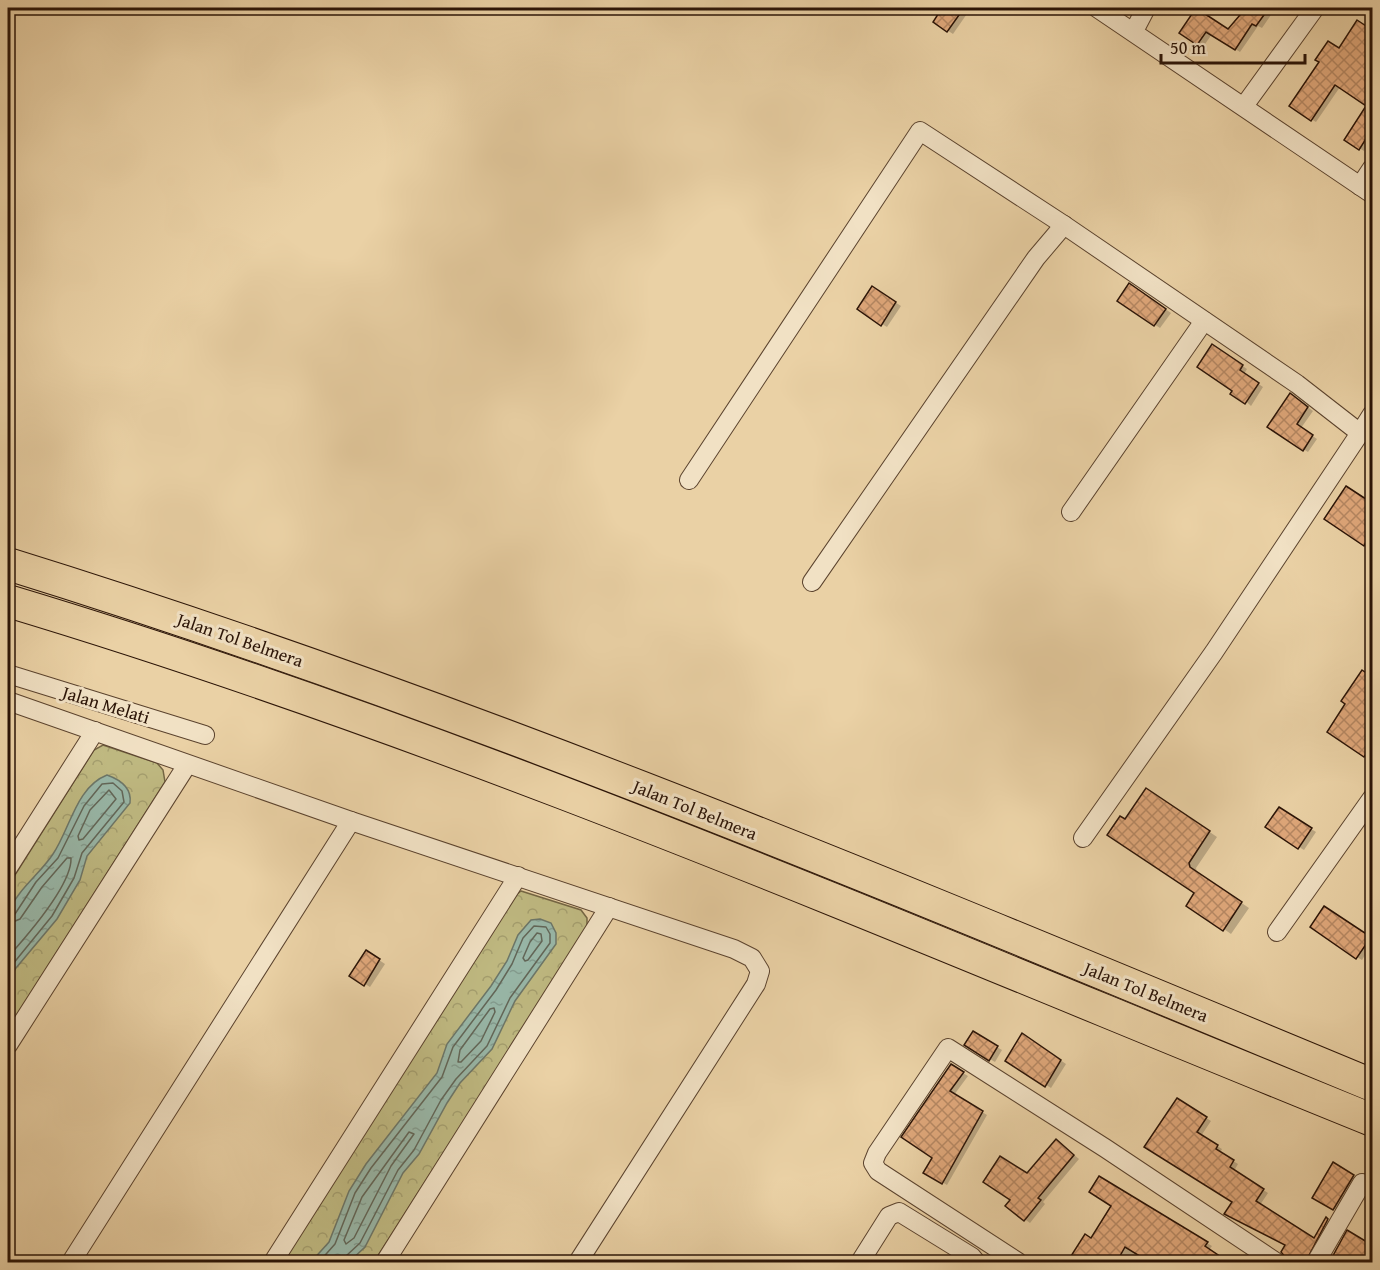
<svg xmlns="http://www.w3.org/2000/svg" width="1380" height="1270" font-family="'Gentium Book Plus',serif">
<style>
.park{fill:url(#park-crowns);stroke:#756644;stroke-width:1.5}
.water{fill:url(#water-ripples);stroke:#6c7668;stroke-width:1.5}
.shadow{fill:#0003}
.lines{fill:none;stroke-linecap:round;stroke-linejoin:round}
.shore{stroke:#626658;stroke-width:1.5}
.building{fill:url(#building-cross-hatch);stroke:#2b1407;stroke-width:1.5}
.minor-casing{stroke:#5b432e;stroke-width:20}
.motorway-casing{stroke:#2b1407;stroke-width:34}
.minor{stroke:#f1e1c4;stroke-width:18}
.motorway{stroke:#ead1a5;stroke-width:32}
.labels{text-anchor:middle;stroke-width:6;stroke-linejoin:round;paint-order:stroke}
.street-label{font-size:18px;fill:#2b1407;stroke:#f1e1c4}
</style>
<defs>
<pattern id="park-crowns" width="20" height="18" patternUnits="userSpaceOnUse" patternTransform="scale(1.5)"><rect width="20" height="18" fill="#bfb981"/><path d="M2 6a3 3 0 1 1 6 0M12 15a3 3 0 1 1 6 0" fill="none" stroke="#a49e6e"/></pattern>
<pattern id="water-ripples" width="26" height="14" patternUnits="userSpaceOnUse" patternTransform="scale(1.5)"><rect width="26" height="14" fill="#98b7a8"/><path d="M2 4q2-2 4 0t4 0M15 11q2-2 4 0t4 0" fill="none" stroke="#839c8f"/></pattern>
<pattern id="building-cross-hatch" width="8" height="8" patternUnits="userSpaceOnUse" patternTransform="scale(1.5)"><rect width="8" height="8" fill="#dfa77a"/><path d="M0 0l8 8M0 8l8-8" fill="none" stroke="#b58762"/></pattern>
</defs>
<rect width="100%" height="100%" fill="#ead1a5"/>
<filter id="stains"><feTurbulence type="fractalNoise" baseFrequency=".00333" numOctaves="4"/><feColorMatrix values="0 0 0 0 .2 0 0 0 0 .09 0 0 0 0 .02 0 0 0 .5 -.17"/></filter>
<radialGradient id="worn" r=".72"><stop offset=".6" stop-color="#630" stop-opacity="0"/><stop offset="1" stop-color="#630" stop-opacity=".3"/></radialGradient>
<!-- park -->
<g class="park">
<polygon points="103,745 157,763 163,770 165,782 8,1029 8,886 94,750"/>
<polygon points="521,891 581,910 587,918 587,927 374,1262 282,1262 516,895"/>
</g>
<!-- water -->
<g class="water">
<path d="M107,775C121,780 132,788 130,803L87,856L80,880L57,919L16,968L8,982C7,968 4,924 8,913C17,890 40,874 53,854C70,829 76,787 107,775Z"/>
<polygon points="540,919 551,923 556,933 556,944 515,1001 492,1049 460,1083 447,1103 419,1154 403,1173 365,1247 349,1262 311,1262 329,1242 349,1191 366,1164 437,1073 447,1044 491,986 507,961 518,935 531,920"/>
</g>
<!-- shadow -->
<g class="shadow">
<polygon points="944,8 971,8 953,34 935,22"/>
<polygon points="1244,8 1265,8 1273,12 1262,28 1258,26 1240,52 1212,34 1203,47 1181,33 1229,30"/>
<polygon points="1358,22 1372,32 1372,139 1364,151 1359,148 1369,106 1340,87 1316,122 1311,119 1339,50"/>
<polygon points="1135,288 1171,313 1160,328 1119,301"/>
<polygon points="878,291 901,306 887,327 882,324"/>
<polygon points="1218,349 1247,369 1244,374 1263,387 1251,406 1234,390"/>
<polygon points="1296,398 1313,411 1301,428 1317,439 1308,452 1269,427"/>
<polygon points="1355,492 1372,504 1372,549 1364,544"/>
<polygon points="1372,664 1372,760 1329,731"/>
<polygon points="1154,794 1217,837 1196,868 1197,873 1249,908 1231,934 1224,929 1196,893 1125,821"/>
<polygon points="1285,812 1316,832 1304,850 1299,847"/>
<polygon points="1372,850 1372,863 1366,859"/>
<polygon points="1330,910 1372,939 1372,944 1362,960 1357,957"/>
<polygon points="367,952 385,964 370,987 352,976"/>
<polygon points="973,1033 1002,1050 995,1062 966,1045"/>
<polygon points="1028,1038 1066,1064 1051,1088 1007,1061"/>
<polygon points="951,1066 968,1076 954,1095 987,1115 947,1185 925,1172 934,1157"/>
<polygon points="1178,1100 1211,1121 1201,1136 1222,1149 1220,1153 1238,1164 1234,1171 1268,1193 1260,1205 1315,1240 1326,1219 1332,1223 1311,1262 1288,1262 1283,1252 1288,1246 1234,1202"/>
<polygon points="1061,1144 1079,1159 1043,1202 1045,1204 1030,1223 1007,1206 1028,1175"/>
<polygon points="1333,1164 1359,1179 1339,1212 1314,1197"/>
<polygon points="1099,1178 1212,1246 1209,1250 1228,1262 1085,1262 1091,1239 1113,1205"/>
</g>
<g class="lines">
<!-- shore -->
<g class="shore">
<polygon points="109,790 116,799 83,839 79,840 78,836 90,810"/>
<polyline points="8,916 15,914 36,882 58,858 84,806 102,784 113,783 122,791 124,802 82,853 74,878 52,916 8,970"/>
<path d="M8,924L20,919L42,887L67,858H71C72,885 26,937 8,957"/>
<polygon points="537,933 541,934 542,941 528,960 525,961 523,958 530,942"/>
<polygon points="490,1009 494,1008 495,1012 481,1041 461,1062 458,1062 460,1050"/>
<polygon points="409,1132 414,1134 391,1166 354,1238 346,1244 344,1240 362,1197"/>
<polyline points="319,1262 335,1244 355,1193 371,1168 442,1077 453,1047 496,990 512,964 523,938 534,926 546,927 550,934 550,943 510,998 487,1046 456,1079 441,1100 414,1150 398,1170 360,1243 346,1256 345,1262"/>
</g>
</g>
<!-- building -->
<g class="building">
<polygon points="942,8 964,8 947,32 933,22"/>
<polygon points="1196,8 1228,29 1240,15 1228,8 1269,8 1256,26 1252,24 1235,50 1206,32 1197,45 1179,33"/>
<polygon points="1357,20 1372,30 1372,129 1359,150 1344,140 1366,106 1335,85 1311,121 1289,106 1319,62 1315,60 1328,41 1339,48"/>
<polygon points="1129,283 1166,309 1154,326 1117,301"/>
<polygon points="872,286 896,302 881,326 857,309"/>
<polygon points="1212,344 1243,365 1240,370 1259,383 1245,404 1230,394 1232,391 1197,367"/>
<polygon points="1290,393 1308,407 1297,424 1313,435 1303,451 1267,427"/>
<polygon points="1346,486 1372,503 1372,546 1366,542 1364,546 1324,519"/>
<polygon points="1362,670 1372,677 1372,745 1364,757 1327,732 1345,704 1341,701"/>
<polygon points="1146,788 1210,831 1189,863 1190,867 1242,902 1223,931 1186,906 1194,893 1107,835 1120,816 1125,819"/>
<polygon points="1279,807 1312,828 1298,849 1265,827"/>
<polygon points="1324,906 1371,937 1356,959 1310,927"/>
<polygon points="366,950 380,959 364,986 349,976"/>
<polygon points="973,1031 998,1046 989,1061 964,1045"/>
<polygon points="1022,1033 1061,1060 1045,1087 1005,1061"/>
<polygon points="951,1064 964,1072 950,1091 983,1111 942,1184 923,1173 932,1158 901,1137"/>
<polygon points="1177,1098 1207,1117 1197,1132 1218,1145 1216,1149 1234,1160 1230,1167 1264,1189 1256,1201 1314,1238 1326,1217 1328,1219 1305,1263 1295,1263 1286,1258 1281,1252 1285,1245 1224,1214 1232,1202 1144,1147"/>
<polygon points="1056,1139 1074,1155 1038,1198 1041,1200 1024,1221 1005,1206 1010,1200 983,1182 1000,1156 1027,1173"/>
<polygon points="1333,1162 1354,1175 1333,1210 1312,1198"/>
<polygon points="1099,1176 1208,1242 1205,1246 1230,1263 1151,1263 1125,1247 1116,1263 1082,1263 1071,1256 1085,1234 1091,1238 1111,1206 1089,1192"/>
<polygon points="1347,1230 1372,1245 1372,1263 1329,1263"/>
</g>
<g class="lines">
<!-- minor casing -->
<g class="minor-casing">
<g id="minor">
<polyline points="1097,8 1372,194"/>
<polyline points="1134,31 1146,8"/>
<polyline points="1244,106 1315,8"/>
<polyline points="1360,186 1372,168"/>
<polyline points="689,480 920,131 1064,225 1297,384 1360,433 1372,414"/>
<polyline points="1071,512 1204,321"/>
<polyline points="812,582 1036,258 1064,225"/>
<polyline points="8,674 205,735"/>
<polyline points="8,701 351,821 734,949 752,958 760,971 756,984 578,1262"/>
<polyline points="1083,838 1214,652 1360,433"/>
<polyline points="8,868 95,731"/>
<polyline points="1277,932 1372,798"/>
<polyline points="8,1045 187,765"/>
<polyline points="71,1262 351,821"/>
<polyline points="273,1262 518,876"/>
<polyline points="385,1262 609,907"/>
<polyline points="860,1262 889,1216 899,1212 972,1257 976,1262"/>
<polyline points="1018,1262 878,1171 873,1163 877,1153 948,1048 1105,1148 1276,1262"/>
<polyline points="1316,1262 1362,1183"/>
</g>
</g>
<!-- motorway casing -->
<g class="motorway-casing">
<g id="motorway">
<path d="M8,564C473,708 923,899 1372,1085"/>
<path d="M8,601C474,741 922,938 1372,1120"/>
</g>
</g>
<!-- minor -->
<use href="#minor" class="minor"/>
<!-- motorway -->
<use href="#motorway" class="motorway"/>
</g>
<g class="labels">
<!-- street labels -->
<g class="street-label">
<text transform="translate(240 640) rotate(19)" y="6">Jalan Tol Belmera</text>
<text transform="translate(106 705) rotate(17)" y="6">Jalan Melati</text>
<text transform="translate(695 810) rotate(22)" y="6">Jalan Tol Belmera</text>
<text transform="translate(1146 992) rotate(22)" y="6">Jalan Tol Belmera</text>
</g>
</g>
<!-- margin -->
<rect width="1380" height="1270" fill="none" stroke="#ead1a5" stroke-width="30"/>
<rect x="9" y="9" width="1362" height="1252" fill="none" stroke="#2b1407" stroke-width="3"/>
<rect x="15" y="15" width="1350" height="1240" fill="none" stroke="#2b1407" stroke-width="1.5"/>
<!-- scale -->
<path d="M1161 54v9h144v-9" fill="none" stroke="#2b1407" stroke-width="3"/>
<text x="1170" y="54" font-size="18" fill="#2b1407" stroke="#f1e1c4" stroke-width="4.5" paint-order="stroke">50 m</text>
<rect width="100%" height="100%" filter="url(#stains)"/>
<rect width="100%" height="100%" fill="url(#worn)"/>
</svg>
